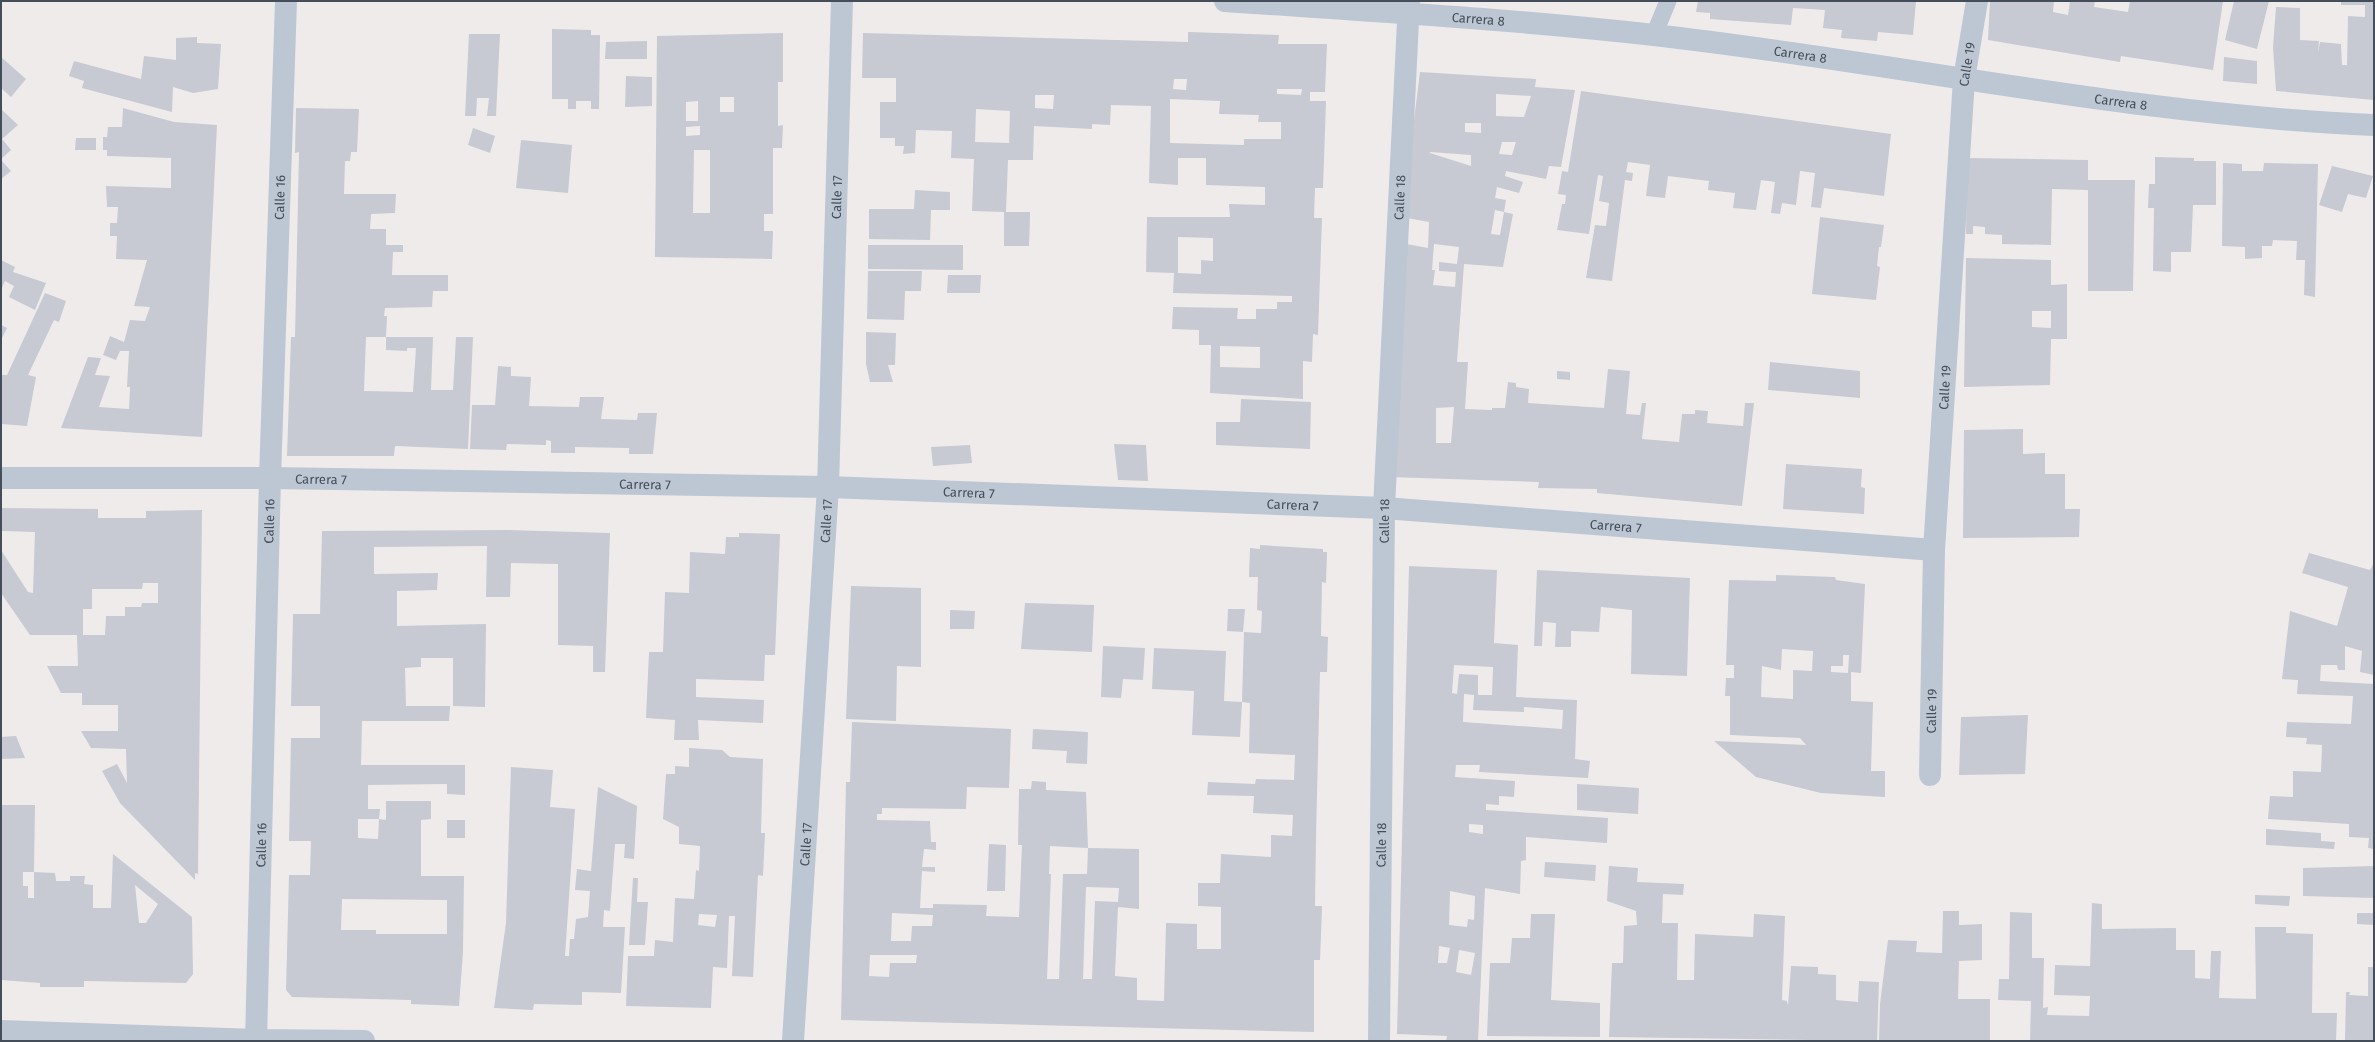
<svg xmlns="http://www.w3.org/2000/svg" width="2375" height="1042" font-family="'Fira Sans',sans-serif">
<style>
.building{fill:#c7cad2;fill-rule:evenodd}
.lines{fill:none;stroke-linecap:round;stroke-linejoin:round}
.service{stroke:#bdc7d3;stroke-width:17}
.minor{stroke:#bdc7d3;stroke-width:22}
.labels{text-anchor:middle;stroke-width:3;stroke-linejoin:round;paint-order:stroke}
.street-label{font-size:13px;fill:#434e5a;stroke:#fff}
</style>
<rect width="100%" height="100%" fill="#efebeb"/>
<!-- building -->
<g class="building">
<polygon points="1698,1 1916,1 1913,35 1878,32 1877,41 1841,38 1842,30 1823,28 1825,10 1793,8 1791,25 1710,19 1710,13 1696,12"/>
<polygon points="1990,1 2054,1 2053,12 2068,15 2070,1 2095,1 2094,7 2128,12 2130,1 2223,1 2213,70 2121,56 2120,62 1988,40"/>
<polygon points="2234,1 2269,1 2257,49 2225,40"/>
<polygon points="2341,1 2374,1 2374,100 2276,91 2273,47 2276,7 2300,8 2300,40 2319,41 2318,53 2320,42 2341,44 2342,65 2347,65 2348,16 2365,17 2365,5 2341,5"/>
<polygon points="552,29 591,30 591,35 600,35 599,109 591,109 591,101 576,101 576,109 568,109 568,99 552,99"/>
<path d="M1188,32L1279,35L1278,44H1327L1325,92H1310V101H1326L1325,131L1323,188H1315L1314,218H1322L1318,335L1313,334L1312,362L1303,361V399L1210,393L1211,345H1199V330L1172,329L1173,307L1238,308L1237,319H1256V309H1277V302H1292V296L1173,293L1174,273L1146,272L1147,217H1230L1229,204L1265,205V187L1206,185V158H1178V185L1149,183L1151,106L1111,105L1110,125L1092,124V129L1034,126L1033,160H1008L1006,212H1030V218L1029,246H1004V212L972,211L974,159L951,158L952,131L916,130L915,153L903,154L904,146H895V138H880V102H896V78H862L863,33L1188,42ZM1174,79H1187L1186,90L1173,89ZM1277,89H1302L1301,95L1277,94ZM1035,95H1054L1053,109L1035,108ZM1170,99L1220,101L1219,114L1259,115L1258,122H1281V139H1244V145L1170,143ZM976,109L1010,111L1009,143L975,142ZM1178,237L1213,238V261L1201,260V274L1178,273ZM1220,346L1260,347V368L1220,367Z"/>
<path d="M783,33V82H778V126L783,125L782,148H773V214H764V231H773L772,259L655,257L657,36ZM720,97H734V112H720ZM698,101V121H686V102ZM700,126V135L686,136V127ZM694,150H710V213H693Z"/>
<polygon points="469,34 500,34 496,116 487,116 489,98 477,98 476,116 465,116"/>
<polygon points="197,37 197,43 221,44 218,89 193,93 173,87 172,112 82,88 84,81 69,76 74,61 141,79 144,56 176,60 176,38"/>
<polygon points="647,41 647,59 605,59 606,42"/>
<polygon points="1,57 26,79 11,97 1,88"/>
<polygon points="2224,57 2257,61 2257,84 2223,81"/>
<path d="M1420,72L1536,79L1535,87L1575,90L1561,167L1549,166L1546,179L1506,171L1505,176L1523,182L1519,193L1497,187L1495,198L1506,200L1504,212L1513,214L1503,267L1464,264L1457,362H1468L1465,409L1492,410V408H1505L1508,382L1516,383V387L1529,389L1528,403L1604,408L1608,369L1630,371L1626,414L1640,415L1642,403H1646L1642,439L1679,442L1682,414H1695V410L1708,411L1707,423L1743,426L1745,403H1754L1742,506L1597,493V489L1538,488L1539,482L1389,477L1401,243L1428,248L1429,222L1402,217ZM1496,94L1531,96L1524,117L1496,116ZM1465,123H1481V133L1465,132ZM1502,142H1516L1512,155L1499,154ZM1430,152L1471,155V166L1430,153ZM1495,210L1504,212L1500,235L1491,234ZM1434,244L1459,247L1457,264L1439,262V271L1456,272L1455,287L1433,285L1435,270H1432ZM1454,407L1451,443H1436V408Z"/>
<polygon points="626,76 652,77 652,106 625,107"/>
<polygon points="1581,91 1891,134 1884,196 1824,188 1821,208 1811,207 1815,173 1800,171 1796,205 1782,203 1780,214 1771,213 1775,182 1761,180 1756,210 1733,208 1735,193 1708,190 1709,181 1668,176 1665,198 1646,196 1650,165 1628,162 1626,172 1633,173 1632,181 1625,180 1612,281 1586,278 1595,225 1606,226 1609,203 1599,201 1603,176 1598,175 1589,234 1557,230 1562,204 1565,204 1566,195 1558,194 1562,171 1568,172"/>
<polygon points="123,108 174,122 217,125 202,437 61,428 88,357 101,358 95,375 110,376 99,407 129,409 130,387 127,387 129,351 120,351 116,360 103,355 110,336 124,342 130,320 145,321 150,307 134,306 147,260 116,259 117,236 110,236 110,223 117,223 118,207 107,207 106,186 171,188 171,158 107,156 107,150 103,150 103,137 107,137 108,127 122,127"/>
<polygon points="296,108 359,109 357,152 351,152 350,161 345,161 344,194 396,194 395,213 371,214 370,229 386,229 386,245 403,245 403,252 393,252 392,275 448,275 448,291 433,291 432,307 385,308 384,316 387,316 386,337 366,337 364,391 413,392 416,348 407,348 407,351 386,350 386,337 433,337 431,390 453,390 456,337 473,337 468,449 395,446 394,456 287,456 291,337 295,337 299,152 295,153"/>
<polygon points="1,109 18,125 2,139 11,150 1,159"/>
<polygon points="473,128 495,136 490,153 468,145"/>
<polygon points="76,138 96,138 96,150 75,150"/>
<polygon points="521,140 572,145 568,193 516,188"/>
<polygon points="2155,157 2194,158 2194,161 2216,161 2216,205 2193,205 2191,252 2171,252 2171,272 2153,271 2154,208 2148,208 2149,184 2155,184"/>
<polygon points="1967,158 2088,160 2088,180 2135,180 2133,291 2088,291 2088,190 2052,189 2051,245 2002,244 2002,235 1985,234 1985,227 1973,226 1973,234 1966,234"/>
<polygon points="1,160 11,171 1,179"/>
<polygon points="2223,163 2242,164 2242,171 2263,171 2264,163 2318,164 2315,297 2304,295 2305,260 2296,260 2297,241 2273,240 2272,246 2262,246 2262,258 2245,259 2245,247 2222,246"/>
<polygon points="2332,166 2373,176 2366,198 2348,194 2342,212 2319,205"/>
<polygon points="915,190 950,192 950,210 931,210 930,240 869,239 869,209 914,209"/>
<polygon points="1820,217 1884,225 1881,247 1879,247 1877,266 1880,267 1876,300 1812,294"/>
<polygon points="868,245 963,245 963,270 868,269"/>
<path d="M1966,258L2051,260V285L2067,284V339H2051L2050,385L1964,387ZM2032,311H2051V328L2032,327Z"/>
<polygon points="1,260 15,267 13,272 46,283 35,310 9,297 14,286 5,281 1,290"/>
<polygon points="868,271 922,271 921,291 905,291 904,320 867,319"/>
<polygon points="948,275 981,275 980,293 947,293"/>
<polygon points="45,293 66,301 59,322 54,320 28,375 36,377 27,426 1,424 1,375 7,375"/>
<polygon points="1,325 7,328 1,340"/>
<polygon points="866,332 896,333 895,365 888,365 893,382 870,382 866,364"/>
<polygon points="1770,362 1860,371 1860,398 1768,390"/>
<polygon points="498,366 511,367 511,376 531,377 529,406 579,407 580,397 604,397 601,419 637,420 638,413 657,413 653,454 629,454 629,448 575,447 575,453 551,453 551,441 546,440 546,445 507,444 506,450 470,449 472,405 495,405"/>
<polygon points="1557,371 1570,372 1570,380 1557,379"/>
<polygon points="1241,399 1311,402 1310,449 1216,445 1216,422 1240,422"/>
<polygon points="2023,429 2023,454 2045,453 2045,474 2065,474 2065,509 2080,509 2079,537 1963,538 1964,430"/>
<polygon points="1114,444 1146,445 1148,481 1118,480"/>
<polygon points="970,445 972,463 933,466 931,447"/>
<polygon points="1786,464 1862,469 1861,487 1865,488 1864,514 1783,509"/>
<path d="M1,508L98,509V518H146V511L202,510L198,874L195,873V880L120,803L102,771L117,764L127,783L126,749L91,748L81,731H118V705H82V693H61L47,666H78L77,635H30L1,593V550L28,592L33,593L35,532L1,531ZM143,583H158V603H142L141,607H125V616H106L105,635H83V609H92V589H142Z"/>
<path d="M507,530L610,533L605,672H593V646L558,645V564L511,563L510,597H486L487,546L374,547V574L438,573L437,590L397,591V626L486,624L485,707L453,706V658H421V667L405,668L406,706H450L449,721H362L361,765H465V795L447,794V784L368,785V809H380L379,819H358V838L378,839L379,819L386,820V801H431V819L421,820V876H464L463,952L459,1006L411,1004V1000L292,997L286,990L289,875H310L311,841H289L291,738H320V706H291L293,614H320L322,531ZM342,899L447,900V934H376V930H341Z"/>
<polygon points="739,533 780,534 775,655 765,655 764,681 696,679 696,697 764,700 763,723 698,720 699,740 674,740 675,720 646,718 649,652 663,652 665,592 689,593 690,552 725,554 726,537 739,537"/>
<path d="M1260,545L1323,549V552H1327L1326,583L1322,582L1321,636L1328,637L1327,672H1320L1316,837L1315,906H1322L1321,935L1320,960H1314V1032L841,1020L846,782H850L852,722L1011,729L1009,788L967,787L966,809L882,808V814H877V820L930,821L931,842H936V850L924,849L922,867H935V872L922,871L920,908H933V904L987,905L986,916L1019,917L1022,845H1018L1019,789H1031L1032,781L1046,782V790L1086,792L1088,848L1050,846L1049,874H1051L1047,979H1059L1063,874H1087L1088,848L1139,849V909L1118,907L1115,974V976L1137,978V1000L1164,1001L1166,923L1197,924V949H1221V907L1198,906V883H1220L1221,854L1271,857V835L1292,836L1293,815L1253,813L1254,796L1207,795L1208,782L1255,784L1256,779L1294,780L1295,755L1249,753L1250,703L1242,702L1240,737L1192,735L1194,691L1152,689L1154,648L1226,651L1224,701L1242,702L1244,632L1261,633L1262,611L1257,610L1258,577H1249L1250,548L1260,549ZM1086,887L1119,888L1118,902L1095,901L1092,979H1083ZM892,913L933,915L932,926H912L911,941H891ZM870,955H917L916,963H890L889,977L869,976Z"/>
<polygon points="2309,553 2370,570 2374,563 2374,675 2360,672 2362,651 2345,646 2345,670 2338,670 2337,665 2321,665 2320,681 2374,684 2374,849 2368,848 2369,838 2349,837 2349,824 2268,819 2270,796 2293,797 2293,771 2321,772 2322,745 2306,744 2307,738 2286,737 2287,722 2351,724 2353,696 2297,694 2298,680 2282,679 2290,611 2337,626 2348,587 2302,573"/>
<path d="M1409,566L1497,570L1494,643L1518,645L1516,697L1577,700L1575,759L1590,761L1588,778L1479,772L1480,765H1456L1455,777L1515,781L1514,797L1499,796V805L1486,804V810L1608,818L1607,843L1526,837V860L1521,861L1520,894L1485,888L1478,1041H1446L1447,1036L1397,1034ZM1454,665L1493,667L1492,695H1478V675L1459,674L1457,694L1452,693ZM1464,694L1474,695L1473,710L1524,712V707L1563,710L1562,729L1463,722ZM1469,824L1483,825V834L1469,832ZM1450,891L1475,896L1474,920L1468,919L1467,927L1449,925ZM1439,946L1450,948L1447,963H1438ZM1459,950L1475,953L1471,975L1456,972Z"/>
<polygon points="1537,570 1690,578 1687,676 1631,674 1632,610 1601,607 1599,632 1571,631 1571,647 1555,647 1556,623 1543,622 1542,646 1534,646"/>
<path d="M1776,575L1835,577L1836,580L1865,584L1861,673L1851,672V701L1873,702L1871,771H1885V797L1821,793L1756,777L1714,741L1806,745L1800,738L1730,735V696H1725L1726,678H1734V665H1726L1729,580L1776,581ZM1782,649L1813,651L1812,671L1793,670V699L1761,697L1762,666L1781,670ZM1843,655H1849L1848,673L1831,672V666H1843Z"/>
<polygon points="851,586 921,588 921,667 897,666 896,721 846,719"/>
<polygon points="1025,603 1094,605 1092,652 1021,649"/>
<polygon points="1228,609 1245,609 1243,632 1227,631"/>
<polygon points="950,610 975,611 974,629 950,629"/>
<polygon points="1103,646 1145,648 1143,680 1123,679 1121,698 1101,697"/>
<polygon points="2028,715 2025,774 1959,775 1961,717"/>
<polygon points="1033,729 1088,732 1087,764 1066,763 1067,751 1032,749"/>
<polygon points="16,736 25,758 1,759 1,737"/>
<path d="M689,748L722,750L730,757L763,759L761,833H765L763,876L758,875L753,977L732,976L735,916H729L727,968L713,967L711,1008L626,1006L628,956H654L655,940L673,942L675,898L694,899L696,870L699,871L700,846L679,844V827L663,819L666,774H675V766L689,767ZM699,914L717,915L715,927L698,925Z"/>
<polygon points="511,767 553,770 550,807 575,809 565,956 569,956 570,939 574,939 576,919 588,917 590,891 575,890 577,869 591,871 598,787 637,806 634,859 624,858 625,844 615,844 610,911 604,910 603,927 625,927 621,993 582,992 582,1005 534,1004 533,1010 494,1008 506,923"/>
<polygon points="1577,784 1639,788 1638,814 1577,810"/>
<path d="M1,805H35L34,872H23V886H28V898H34V872L55,873L56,881H70V876H85L84,884L93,885V908H111L113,854L192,917L193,974L186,983L84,981V987H40V983L1,980ZM135,885L158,904L146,923H139Z"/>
<rect x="447" y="820" width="18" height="18"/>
<polygon points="2266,829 2321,833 2321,841 2335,842 2334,849 2266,845"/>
<polygon points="989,844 1006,845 1005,891 987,891"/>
<polygon points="1545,862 1596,865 1595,881 1544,877"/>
<polygon points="1609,866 1638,868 1637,882 1684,884 1683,895 1663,894 1662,923 1678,923 1677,980 1694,980 1695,934 1753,937 1754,914 1785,916 1782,1000 1787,1001 1788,1006 1791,966 1818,967 1818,974 1836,975 1836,1000 1858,1002 1859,981 1879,982 1877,1041 1609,1037 1612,963 1623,963 1624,926 1637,925 1636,911 1607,901"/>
<polygon points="2374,866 2374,898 2303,896 2303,868"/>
<polygon points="633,878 638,878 637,902 648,902 645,945 629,945"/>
<polygon points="2255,895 2290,896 2289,906 2255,904"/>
<polygon points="2092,903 2102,904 2102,929 2176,928 2176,950 2195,950 2195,978 2210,979 2211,951 2221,951 2219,998 2256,999 2255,927 2286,927 2286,933 2313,934 2312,1013 2337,1013 2336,1041 2030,1041 2031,1001 1998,1000 1999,979 2009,979 2010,912 2032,913 2032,958 2044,958 2043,1008 2048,1007 2047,1015 2089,1016 2090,996 2054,995 2055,965 2090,966"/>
<polygon points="1943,911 1959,911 1959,925 1982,924 1982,960 1959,961 1958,999 1990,999 1990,1041 1879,1041 1880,1004 1888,940 1917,941 1916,952 1942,953"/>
<polygon points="2357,913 2374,913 2374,925 2357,924"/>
<polygon points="1531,914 1555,914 1551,1000 1600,1003 1600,1037 1487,1036 1490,963 1510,963 1512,938 1530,938"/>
<polygon points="2368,967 2374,967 2374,1041 2345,1041 2346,992 2350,992 2349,995 2368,996"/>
</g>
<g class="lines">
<!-- service -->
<polyline class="service" points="1654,35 1668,1"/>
<!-- minor -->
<g class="minor">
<path id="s1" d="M1225,1C1368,11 1511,19 1654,35C1894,62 2132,115 2374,125"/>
<path id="s2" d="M1,478H270L828,487L1384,508L1934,550"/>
<path id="s3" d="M1930,775L1934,550L1964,79L1977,1"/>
<polyline points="1,1031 256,1040 364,1041"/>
<path id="s4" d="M256,1041L270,478L286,1"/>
<path id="s5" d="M793,1041L828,487L842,1"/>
<path id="s6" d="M1379,1041L1384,508L1409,1"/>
</g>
</g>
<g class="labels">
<!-- street labels -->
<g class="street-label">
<text dy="5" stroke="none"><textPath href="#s1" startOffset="254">Carrera 8</textPath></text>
<text dy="5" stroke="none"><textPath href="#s1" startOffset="578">Carrera 8</textPath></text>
<text dy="5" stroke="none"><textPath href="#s3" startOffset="712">Calle 19</textPath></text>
<text dy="5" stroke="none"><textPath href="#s1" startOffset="902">Carrera 8</textPath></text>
<text dy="5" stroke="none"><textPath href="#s4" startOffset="844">Calle 16</textPath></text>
<text dy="5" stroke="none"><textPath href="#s6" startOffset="844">Calle 18</textPath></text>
<text dy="5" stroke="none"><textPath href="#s5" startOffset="845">Calle 17</textPath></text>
<text dy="5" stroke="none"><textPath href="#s3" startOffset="388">Calle 19</textPath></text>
<text dy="5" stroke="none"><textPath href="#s2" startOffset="320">Carrera 7</textPath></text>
<text dy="5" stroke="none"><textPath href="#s2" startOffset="644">Carrera 7</textPath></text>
<text dy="5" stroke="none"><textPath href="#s2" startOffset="968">Carrera 7</textPath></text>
<text dy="5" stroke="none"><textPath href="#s2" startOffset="1292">Carrera 7</textPath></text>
<text dy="5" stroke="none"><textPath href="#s4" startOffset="520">Calle 16</textPath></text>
<text dy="5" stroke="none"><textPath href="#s5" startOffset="521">Calle 17</textPath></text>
<text dy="5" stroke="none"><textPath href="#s6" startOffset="520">Calle 18</textPath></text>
<text dy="5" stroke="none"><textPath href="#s2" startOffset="1616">Carrera 7</textPath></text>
<text dy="5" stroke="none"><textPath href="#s3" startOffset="64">Calle 19</textPath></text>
<text dy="5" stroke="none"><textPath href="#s4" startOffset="196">Calle 16</textPath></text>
<text dy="5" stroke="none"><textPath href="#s5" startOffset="197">Calle 17</textPath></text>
<text dy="5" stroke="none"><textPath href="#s6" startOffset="196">Calle 18</textPath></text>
</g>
</g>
<!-- border -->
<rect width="2375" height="1042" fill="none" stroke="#434e5a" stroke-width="4"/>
</svg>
